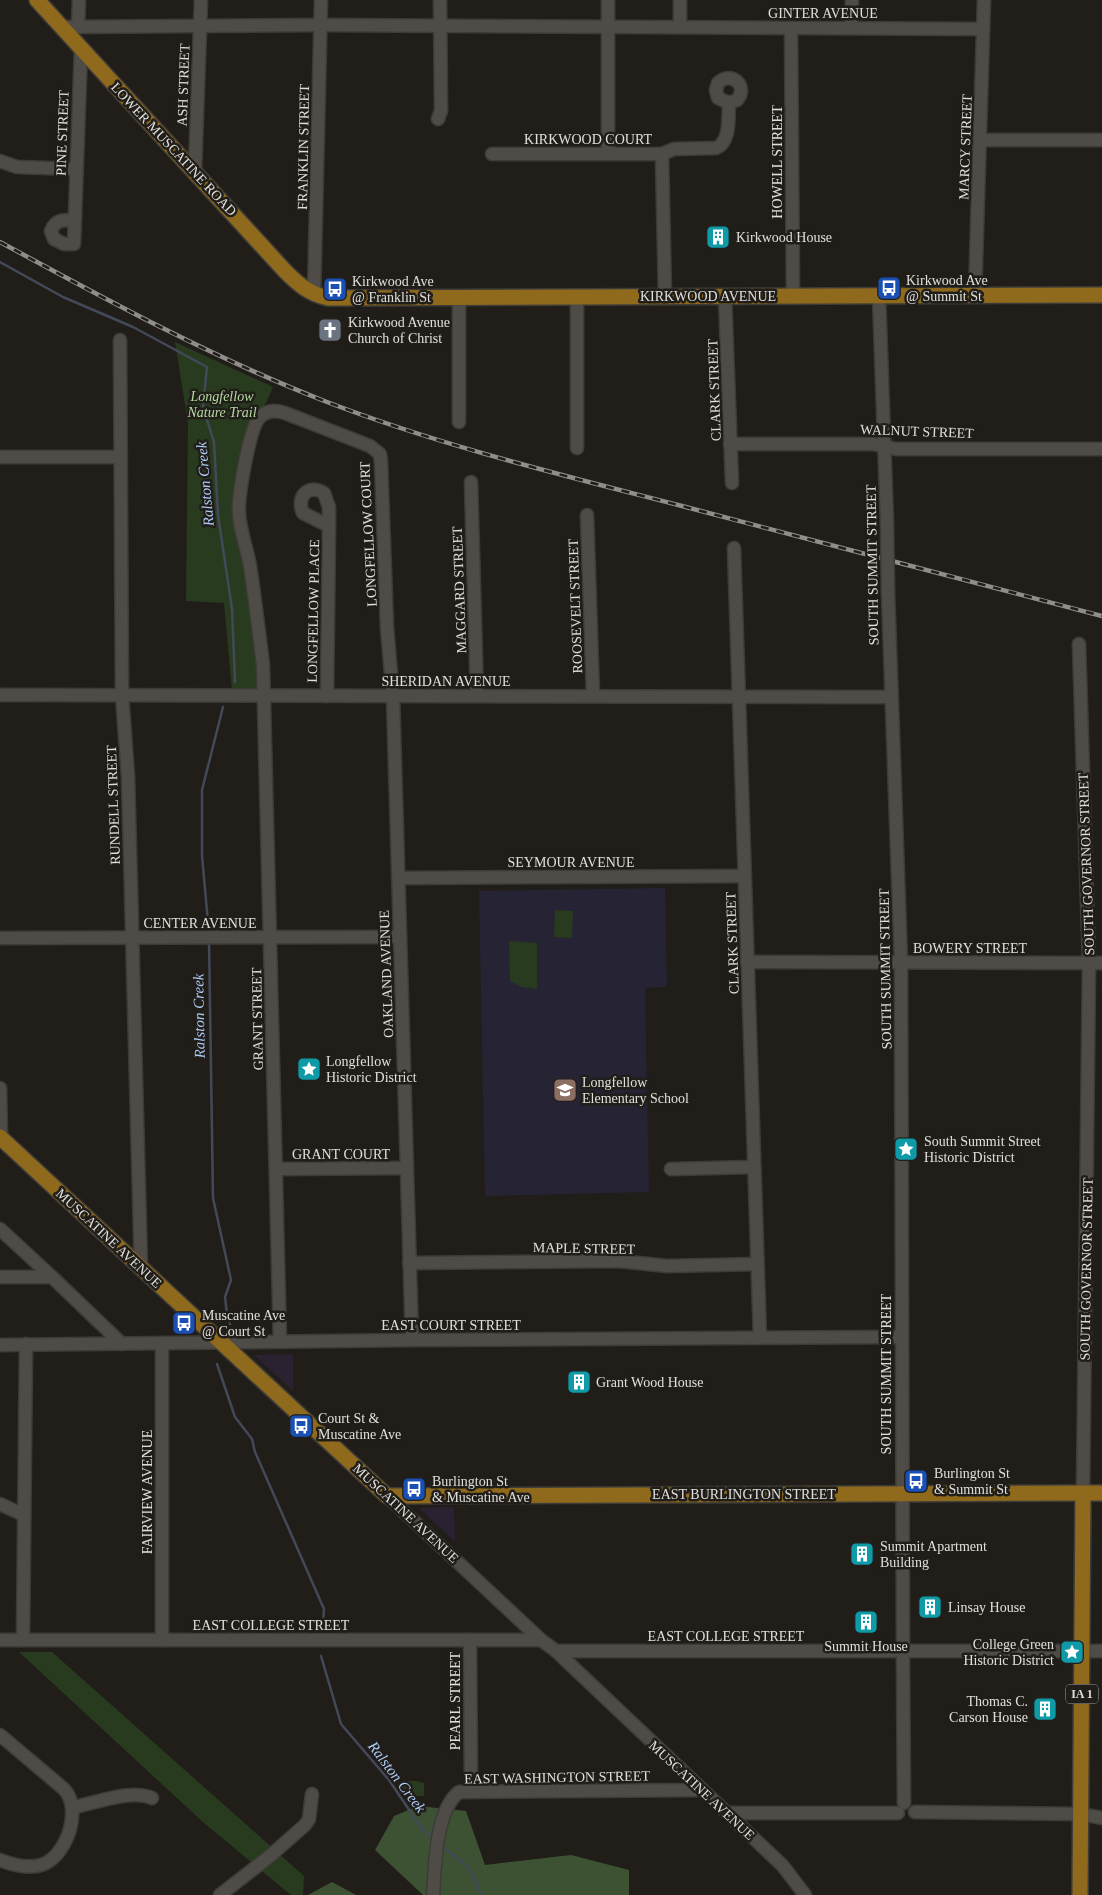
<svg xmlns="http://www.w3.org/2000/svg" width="1102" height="1895" font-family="Georgia,serif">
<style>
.commercial{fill:#2a2231}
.education{fill:#262334}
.green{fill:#283b1f}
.forest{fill:#3d5232}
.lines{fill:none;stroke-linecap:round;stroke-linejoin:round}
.stream{stroke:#434959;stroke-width:2.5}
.minor-casing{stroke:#3d3c38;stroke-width:15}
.major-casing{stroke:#3d3c38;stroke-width:18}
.minor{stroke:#4f4c47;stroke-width:12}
.major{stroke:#8f691c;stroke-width:15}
.rail-casing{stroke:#908e8a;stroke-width:4.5}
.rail{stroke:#211e1a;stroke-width:2.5;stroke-dasharray:8;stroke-linecap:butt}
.minor-bridge-casing{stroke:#3d3c38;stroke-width:15;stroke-linecap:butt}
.minor-bridge{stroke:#4f4c47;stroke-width:12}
.labels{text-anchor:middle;stroke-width:5;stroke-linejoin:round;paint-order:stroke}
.shield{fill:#211e1a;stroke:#a7a5a1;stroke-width:1}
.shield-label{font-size:12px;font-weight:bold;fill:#e0dfdb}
.street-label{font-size:14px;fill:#e0dfdb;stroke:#211e1a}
.poi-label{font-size:14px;fill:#e0dfdb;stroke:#211e1a;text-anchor:start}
.park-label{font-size:14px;font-style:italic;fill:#b3daa0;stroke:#211e1a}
.water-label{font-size:15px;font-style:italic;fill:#adccf7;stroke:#211e1a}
</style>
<rect width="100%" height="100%" fill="#211e1a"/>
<!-- commercial -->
<g class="commercial">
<polygon points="293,1354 293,1391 254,1355"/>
<polygon points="454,1507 455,1542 419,1508"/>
</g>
<!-- education -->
<polygon class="education" points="665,888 667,987 645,988 649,1192 485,1196 479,891"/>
<!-- green -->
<g class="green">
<polygon points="175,342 273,387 266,403 258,412 238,482 258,667 258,691 232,691 224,603 186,601 188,423"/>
<polygon points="555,910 573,911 572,938 554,937"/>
<polygon points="509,941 537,943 537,989 522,987 510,981"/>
<polygon points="19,1652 52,1652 304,1876 303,1895 291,1895 204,1823"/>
<polygon points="403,1781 416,1781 424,1783 424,1796 403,1796"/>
</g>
<!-- forest -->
<g class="forest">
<polygon points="418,1806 466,1811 485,1865 571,1855 629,1870 629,1895 423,1895 375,1850 394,1816"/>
<polygon points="332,1882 356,1895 308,1895"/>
</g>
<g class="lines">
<!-- stream -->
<g class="stream">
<polyline points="0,262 63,297 133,327 207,367 203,407 214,442 218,515 232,609 235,682"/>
<polyline points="209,933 202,856 202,790 223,707"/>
<polyline points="209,941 213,1198 231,1280 225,1297 227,1314 230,1324"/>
<polyline points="217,1364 235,1417 252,1439 255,1452 324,1609 323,1623"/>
<polyline points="321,1656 341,1724 389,1780 422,1829 433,1838"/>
<polyline points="441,1845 469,1868 481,1895"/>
</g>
<!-- minor casing -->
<g class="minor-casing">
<g id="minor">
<polyline points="680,0 680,27"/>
<polyline points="62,27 320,25 983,29"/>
<polyline points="78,27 79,0"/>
<polyline points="851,27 852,0"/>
<polyline points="791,28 793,296"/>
<polyline points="438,119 441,111 440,0"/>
<polyline points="980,140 1102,140"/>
<polyline points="608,153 608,0"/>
<path d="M492,154H662L674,149L716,148C731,142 728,117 729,103L737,100C749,86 731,70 718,83L716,90L718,98L729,103"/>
<polyline points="662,154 665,296"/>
<polyline points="0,161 17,167 76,169"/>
<polyline points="195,170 201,0"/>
<path d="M74,220C63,220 56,219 51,231L54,239L64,244H74L81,48"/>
<polyline points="314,295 321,0"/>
<polyline points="975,295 984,0"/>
<polyline points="725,296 732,483"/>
<polyline points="879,296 887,523"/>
<polyline points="459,297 459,422"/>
<polyline points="577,297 577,448"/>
<polyline points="120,340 122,695 128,776 141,1269"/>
<polyline points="730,444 873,444 896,449 1102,449"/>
<polyline points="0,457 120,457"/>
<polyline points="471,482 477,696"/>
<polyline points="587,515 593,696"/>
<polyline points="734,548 760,1338"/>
<polyline points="888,592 901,962 903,1643"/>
<polyline points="1079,644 1089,963 1083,1493"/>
<polyline points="0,695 891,697"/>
<path d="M327,696L329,526V507L324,493C308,483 296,497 303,513L329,526"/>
<polyline points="398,878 745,876"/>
<polyline points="0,938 400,937"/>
<polyline points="747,962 1102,963"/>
<polyline points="0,1088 1,1138"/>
<polyline points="276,1169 406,1168"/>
<polyline points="671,1169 754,1167"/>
<polyline points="0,1229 52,1277"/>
<polyline points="409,1263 619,1261 667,1266 757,1264"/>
<polyline points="0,1277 52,1277 122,1344"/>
<path d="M280,1341L263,665C259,632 255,599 250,566C247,548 240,532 239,513C238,497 249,428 260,417C267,410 276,410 285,413L370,446L380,454L381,462L387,628L393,697L412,1340"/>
<polyline points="162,1344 162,1640"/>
<polyline points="0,1345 412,1340 901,1337"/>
<polyline points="387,1496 541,1640 556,1651 783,1866 805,1895"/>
<polyline points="0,1504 24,1515"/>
<polyline points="0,1640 541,1640"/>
<polyline points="23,1640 26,1344"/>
<polyline points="470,1640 471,1792"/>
<polyline points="556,1651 895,1651"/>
<polyline points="911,1651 1102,1651"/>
<polyline points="903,1659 904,1803"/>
<path d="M0,1735L64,1789C82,1809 68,1851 46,1863C32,1870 13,1865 0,1860"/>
<path d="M74,1807C96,1803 130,1789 152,1798"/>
<polyline points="915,1812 1081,1814 1102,1818"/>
<polyline points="728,1813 898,1813"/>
<polyline points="220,1895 270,1856 305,1825 309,1819 312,1794"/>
<path d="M433,1895C435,1867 435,1811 459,1792L703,1790"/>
</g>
</g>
<!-- major casing -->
<g class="major-casing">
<g id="major">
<path d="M37,0L285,271C298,284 309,294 328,298L1102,295"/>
<polyline points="0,1137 387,1496 1102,1493"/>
<polyline points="1080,1895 1083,1493"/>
</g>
</g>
<!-- minor -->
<use href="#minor" class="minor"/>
<!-- major -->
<use href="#major" class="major"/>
<!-- rail casing -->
<g class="rail-casing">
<path id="rail" d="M0,242C107,300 213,358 327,402C442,446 562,475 682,506C822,543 962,579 1102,616"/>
</g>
<!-- rail -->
<use href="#rail" class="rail"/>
<!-- minor-bridge casing -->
<g class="minor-bridge-casing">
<polyline id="minor-bridge" points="887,523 888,592"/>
</g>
<!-- minor-bridge -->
<use href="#minor-bridge" class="minor-bridge"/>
</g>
<!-- icons -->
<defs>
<g id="building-square" transform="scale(1.25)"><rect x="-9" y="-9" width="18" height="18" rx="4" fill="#0f9aa8" stroke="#211e1a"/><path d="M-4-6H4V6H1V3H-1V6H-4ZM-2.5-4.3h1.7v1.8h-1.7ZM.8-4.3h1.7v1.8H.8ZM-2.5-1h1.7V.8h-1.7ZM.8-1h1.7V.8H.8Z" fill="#fff"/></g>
<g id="bus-square" transform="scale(1.25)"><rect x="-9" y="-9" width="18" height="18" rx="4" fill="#1a4fb4" stroke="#211e1a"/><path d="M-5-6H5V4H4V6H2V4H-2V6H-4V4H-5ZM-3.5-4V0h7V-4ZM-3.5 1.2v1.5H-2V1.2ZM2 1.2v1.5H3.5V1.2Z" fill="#fff"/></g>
<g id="church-square" transform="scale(1.25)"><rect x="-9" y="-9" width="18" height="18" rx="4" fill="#6b7280" stroke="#211e1a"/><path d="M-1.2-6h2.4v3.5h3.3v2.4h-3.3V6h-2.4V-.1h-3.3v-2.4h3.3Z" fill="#fff"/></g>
<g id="sight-square" transform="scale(1.25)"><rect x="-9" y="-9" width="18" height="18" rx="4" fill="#0f9aa8" stroke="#211e1a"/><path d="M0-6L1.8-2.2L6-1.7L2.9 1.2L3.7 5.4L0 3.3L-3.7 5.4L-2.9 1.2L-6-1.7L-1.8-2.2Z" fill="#fff"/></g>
<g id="school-square" transform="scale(1.25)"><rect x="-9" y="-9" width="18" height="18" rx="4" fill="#8d6e63" stroke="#211e1a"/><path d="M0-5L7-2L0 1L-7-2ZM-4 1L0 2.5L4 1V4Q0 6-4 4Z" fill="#fff"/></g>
</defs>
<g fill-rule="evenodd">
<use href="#building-square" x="718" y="237"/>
<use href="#bus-square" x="889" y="288"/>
<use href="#bus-square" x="335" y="289"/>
<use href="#church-square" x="330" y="330"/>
<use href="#sight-square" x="309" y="1069"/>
<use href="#school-square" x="565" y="1090"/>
<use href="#sight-square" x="906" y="1149"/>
<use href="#bus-square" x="184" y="1323"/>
<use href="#building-square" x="579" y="1382"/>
<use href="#bus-square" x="301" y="1426"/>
<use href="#bus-square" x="916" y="1481"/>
<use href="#bus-square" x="414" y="1489"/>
<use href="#building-square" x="862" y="1554"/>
<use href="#building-square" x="930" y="1607"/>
<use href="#building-square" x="866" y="1622"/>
<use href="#sight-square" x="1072" y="1652"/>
<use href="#building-square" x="1045" y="1709"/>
</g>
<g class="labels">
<!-- shield labels -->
<rect class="shield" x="1066" y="1684.5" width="32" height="19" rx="4"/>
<g class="shield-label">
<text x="1082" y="1698">IA 1</text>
</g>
<!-- street labels -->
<g class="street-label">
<text x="823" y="18">GINTER AVENUE</text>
<text transform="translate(183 85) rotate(-88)" y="5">ASH STREET</text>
<text transform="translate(62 133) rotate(-88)" y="5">PINE STREET</text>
<text x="588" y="144">KIRKWOOD COURT</text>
<text transform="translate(303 147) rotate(-89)" y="5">FRANKLIN STREET</text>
<text transform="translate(965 147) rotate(-88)" y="5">MARCY STREET</text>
<text transform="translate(174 149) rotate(47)" y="5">LOWER MUSCATINE ROAD</text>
<text transform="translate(777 162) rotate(-90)" y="5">HOWELL STREET</text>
<text x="708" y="301">KIRKWOOD AVENUE</text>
<text transform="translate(714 390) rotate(-92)" y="5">CLARK STREET</text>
<text transform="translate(917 431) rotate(2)" y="5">WALNUT STREET</text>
<text transform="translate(368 534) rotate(-93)" y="5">LONGFELLOW COURT</text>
<text transform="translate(872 565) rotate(-91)" y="5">SOUTH SUMMIT STREET</text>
<text transform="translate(459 590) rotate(-92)" y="5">MAGGARD STREET</text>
<text transform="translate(575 606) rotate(-92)" y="5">ROOSEVELT STREET</text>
<text transform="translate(313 611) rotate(-89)" y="5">LONGFELLOW PLACE</text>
<text x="446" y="686">SHERIDAN AVENUE</text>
<text transform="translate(113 805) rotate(-92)" y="5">RUNDELL STREET</text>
<text x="571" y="867">SEYMOUR AVENUE</text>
<text transform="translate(1086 864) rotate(-92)" y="5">SOUTH GOVERNOR STREET</text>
<text x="200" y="928">CENTER AVENUE</text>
<text transform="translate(732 943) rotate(-92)" y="5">CLARK STREET</text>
<text x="970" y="953">BOWERY STREET</text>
<text transform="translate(885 969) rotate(-91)" y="5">SOUTH SUMMIT STREET</text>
<text transform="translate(386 974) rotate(-92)" y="5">OAKLAND AVENUE</text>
<text transform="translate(257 1019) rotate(-91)" y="5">GRANT STREET</text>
<text x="341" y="1159">GRANT COURT</text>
<text transform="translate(109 1238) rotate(43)" y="5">MUSCATINE AVENUE</text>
<text transform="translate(584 1248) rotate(1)" y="5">MAPLE STREET</text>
<text transform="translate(1086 1269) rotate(-89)" y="5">SOUTH GOVERNOR STREET</text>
<text x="451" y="1330">EAST COURT STREET</text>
<text transform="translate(886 1374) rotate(-90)" y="5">SOUTH SUMMIT STREET</text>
<text transform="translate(147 1492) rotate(-90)" y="5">FAIRVIEW AVENUE</text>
<text x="744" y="1499">EAST BURLINGTON STREET</text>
<text transform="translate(406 1513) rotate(43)" y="5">MUSCATINE AVENUE</text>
<text x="271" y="1630">EAST COLLEGE STREET</text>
<text x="726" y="1641">EAST COLLEGE STREET</text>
<text transform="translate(455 1701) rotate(-90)" y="5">PEARL STREET</text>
<text transform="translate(557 1777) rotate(-1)" y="5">EAST WASHINGTON STREET</text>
<text transform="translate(702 1790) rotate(43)" y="5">MUSCATINE AVENUE</text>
</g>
<!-- poi labels -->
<g class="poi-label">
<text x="736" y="242">Kirkwood House</text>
<text x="906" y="285">Kirkwood Ave<tspan x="906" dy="16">@ Summit St</tspan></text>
<text x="352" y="286">Kirkwood Ave<tspan x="352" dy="16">@ Franklin St</tspan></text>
<text x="348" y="327">Kirkwood Avenue<tspan x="348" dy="16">Church of Christ</tspan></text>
<text x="326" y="1066">Longfellow<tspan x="326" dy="16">Historic District</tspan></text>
<text x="582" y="1087">Longfellow<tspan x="582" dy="16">Elementary School</tspan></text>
<text x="924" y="1146">South Summit Street<tspan x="924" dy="16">Historic District</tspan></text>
<text x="202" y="1320">Muscatine Ave<tspan x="202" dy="16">@ Court St</tspan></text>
<text x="596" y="1387">Grant Wood House</text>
<text x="318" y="1423">Court St &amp;<tspan x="318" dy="16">Muscatine Ave</tspan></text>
<text x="934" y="1478">Burlington St<tspan x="934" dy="16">&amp; Summit St</tspan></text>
<text x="432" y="1486">Burlington St<tspan x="432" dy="16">&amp; Muscatine Ave</tspan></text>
<text x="880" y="1551">Summit Apartment<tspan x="880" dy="16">Building</tspan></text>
<text x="948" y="1612">Linsay House</text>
<text x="1054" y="1649" text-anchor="end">College Green<tspan x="1054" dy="16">Historic District</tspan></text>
<text x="866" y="1651" text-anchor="middle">Summit House</text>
<text x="1028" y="1706" text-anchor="end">Thomas C.<tspan x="1028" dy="16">Carson House</tspan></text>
</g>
<!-- park labels -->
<g class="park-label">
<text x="222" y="401">Longfellow<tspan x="222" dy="16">Nature Trail</tspan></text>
</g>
<!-- water labels -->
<g class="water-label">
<text transform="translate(205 484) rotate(-95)" y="5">Ralston Creek</text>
<text transform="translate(199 1016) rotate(-91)" y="5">Ralston Creek</text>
<text transform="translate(397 1777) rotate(53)" y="5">Ralston Creek</text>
</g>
</g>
</svg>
